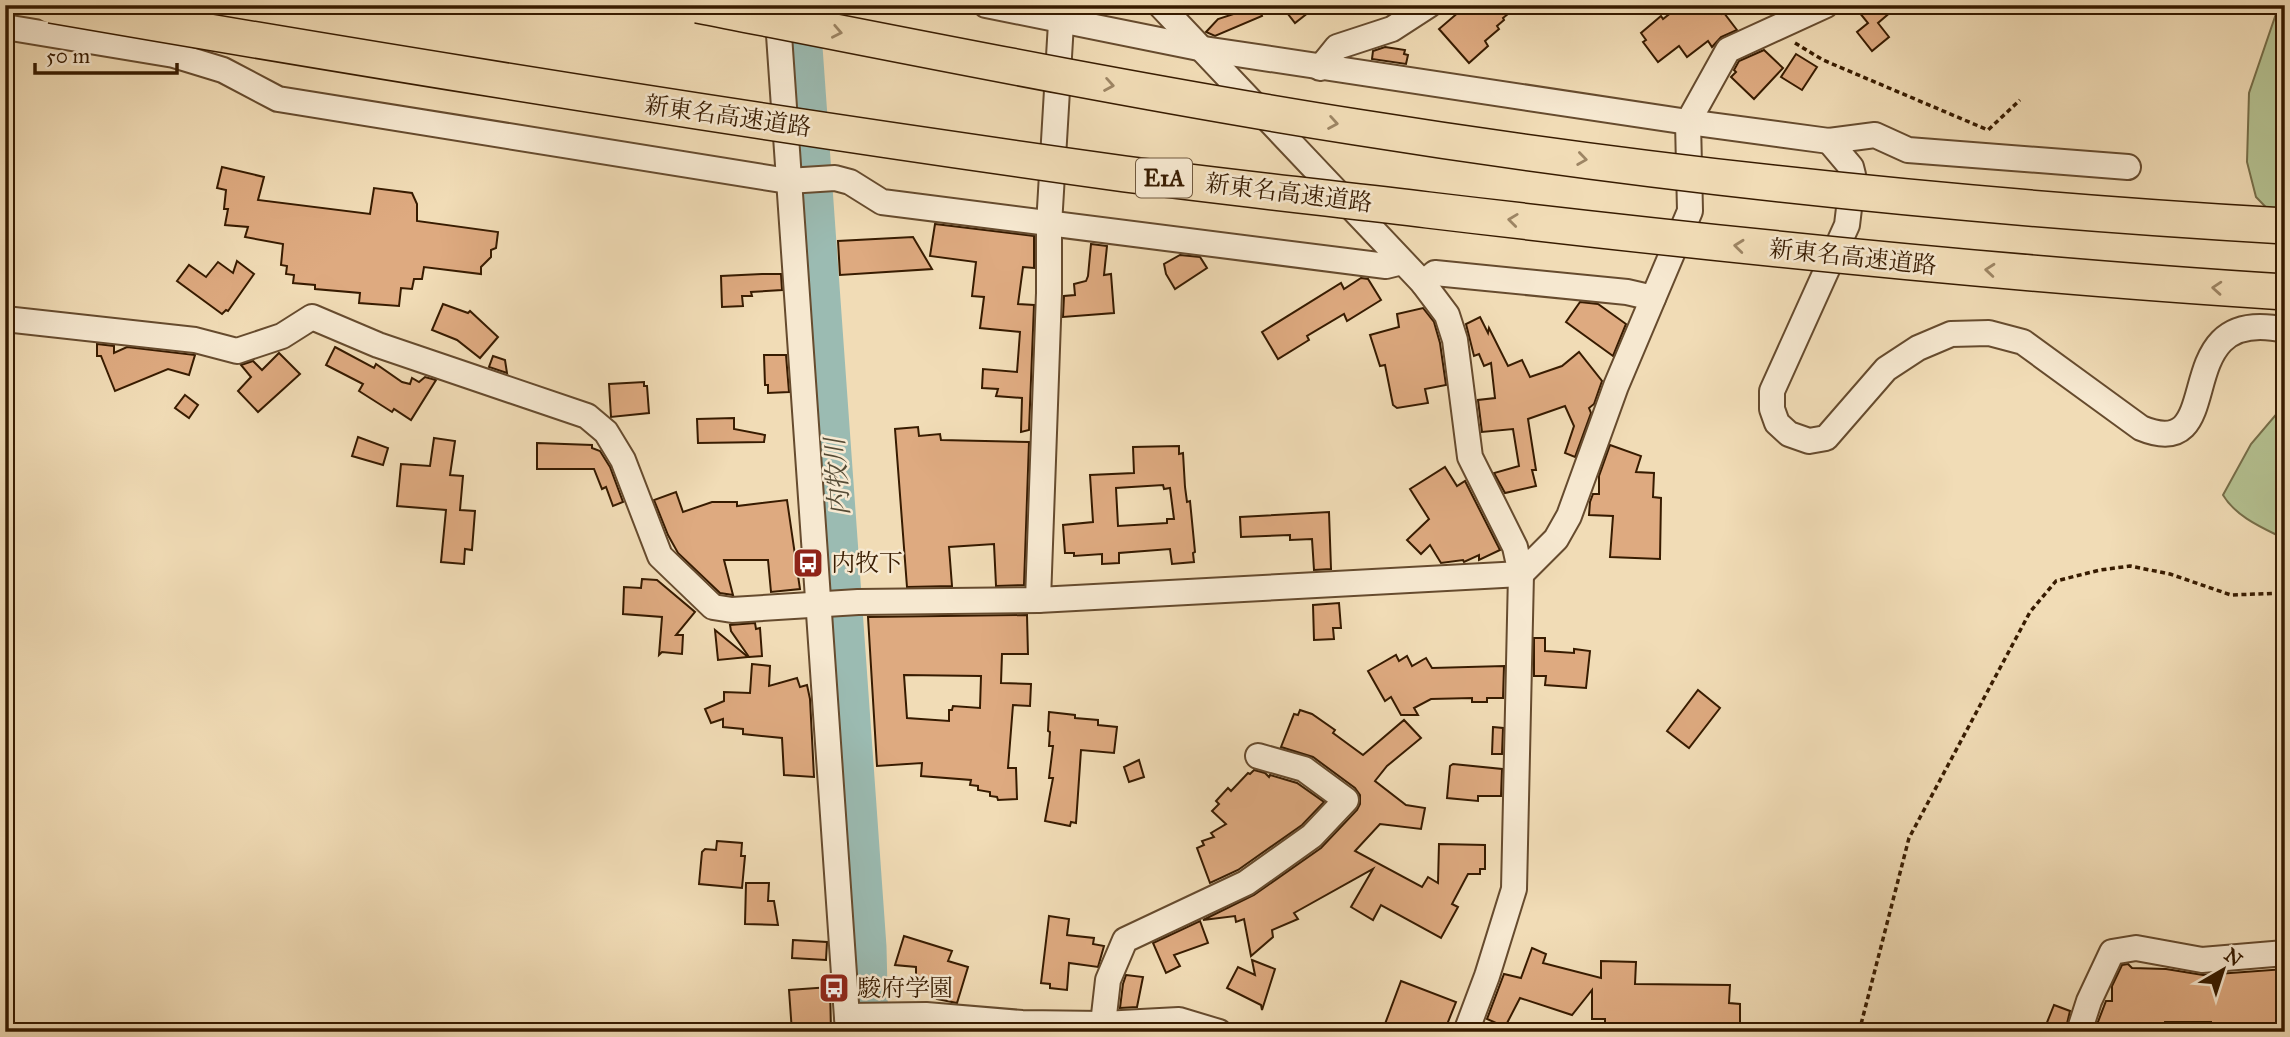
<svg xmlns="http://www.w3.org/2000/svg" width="2290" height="1037" font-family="'IM FELL Great Primer','Noto Serif JP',serif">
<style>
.green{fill:#b5c292;stroke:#766e49;stroke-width:2}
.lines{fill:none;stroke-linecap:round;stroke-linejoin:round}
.river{stroke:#9bbbb2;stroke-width:33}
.building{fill:#deaa80;stroke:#371b00;stroke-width:2;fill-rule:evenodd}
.minor-casing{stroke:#664b2e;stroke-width:28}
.path{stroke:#371b00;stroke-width:3.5;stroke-dasharray:5 3.5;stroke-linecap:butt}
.minor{stroke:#f6e8d0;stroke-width:24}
.highway-bridge-casing{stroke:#371b00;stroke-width:38;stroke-linecap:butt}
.highway-bridge{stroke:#f1dcb6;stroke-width:35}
.oneway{stroke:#9d8564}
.labels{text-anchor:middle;stroke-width:5;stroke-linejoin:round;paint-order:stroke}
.shield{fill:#f6e8d0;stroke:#70583e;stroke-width:2}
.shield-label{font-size:23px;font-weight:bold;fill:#371b00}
.street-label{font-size:24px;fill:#371b00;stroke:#f6e8d0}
.poi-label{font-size:24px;fill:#371b00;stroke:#f6e8d0;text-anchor:start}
.water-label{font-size:26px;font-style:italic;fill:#554b35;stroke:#f6e8d0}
</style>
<rect width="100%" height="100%" fill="#f1dcb6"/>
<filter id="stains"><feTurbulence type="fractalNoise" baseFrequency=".00286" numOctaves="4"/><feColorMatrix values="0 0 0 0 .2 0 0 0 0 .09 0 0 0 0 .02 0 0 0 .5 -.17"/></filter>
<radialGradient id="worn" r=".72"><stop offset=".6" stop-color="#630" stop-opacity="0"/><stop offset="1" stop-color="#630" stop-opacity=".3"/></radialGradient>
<!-- green -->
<g class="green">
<polygon points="2279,5 2285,5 2285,227 2256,197 2247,162 2249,93"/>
<path d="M2285,404V539C2263,528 2236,517 2223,495L2251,444Z"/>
</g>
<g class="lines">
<!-- river -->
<polyline class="river" points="803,5 870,947 872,1032"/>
</g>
<!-- building -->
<g class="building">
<polygon points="1281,5 1318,5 1295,23"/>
<polygon points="1467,5 1519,5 1503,18 1504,20 1497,26 1499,29 1485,41 1488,46 1469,63 1439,29"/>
<polygon points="1681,5 1715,5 1722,14 1724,13 1737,30 1721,37 1712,47 1708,41 1687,57 1679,46 1658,62 1643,42 1646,40 1641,33 1661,16 1663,19"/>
<polygon points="1867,5 1899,5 1878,23 1889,37 1872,51 1857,32 1868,23 1859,12"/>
<polygon points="1258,6 1262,16 1215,36 1206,32 1218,19"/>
<polygon points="1385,47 1405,50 1404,54 1408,55 1406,64 1372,59 1373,51"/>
<polygon points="1764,50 1783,68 1754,99 1731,77 1736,72 1734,70 1739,61"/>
<polygon points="1796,54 1817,67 1802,90 1781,77"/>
<polygon points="222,167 264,177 258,200 370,214 374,188 412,193 417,204 417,221 498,232 496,248 491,250 491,257 481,267 481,274 424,267 422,279 414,279 412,289 401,288 399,306 359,303 360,293 315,289 315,285 293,283 294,275 286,274 287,266 281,265 283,244 245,237 248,227 225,225 228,209 224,209 226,190 217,188"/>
<polygon points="935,224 1034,236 1034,268 1023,267 1018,304 1034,305 1029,430 1021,432 1022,398 996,396 998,389 982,388 983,369 1017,372 1020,332 980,328 984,297 972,296 976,262 930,256"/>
<polygon points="913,237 932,269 840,275 838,241"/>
<polygon points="1091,244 1107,246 1104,275 1111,274 1114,313 1063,317 1064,296 1075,295 1074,284 1086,281 1088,276"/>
<polygon points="1180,255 1200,257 1207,268 1175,289 1166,274 1164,264"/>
<polygon points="237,261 254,274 228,311 226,310 222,314 177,281 189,265 206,277 218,262 233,273"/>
<polygon points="762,274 781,274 782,290 751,292 752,296 742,296 743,306 722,307 721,276"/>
<polygon points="1361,278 1368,279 1381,300 1347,321 1344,314 1307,336 1309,340 1278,359 1262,332 1341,283 1344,289"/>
<polygon points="1580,302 1598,304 1626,324 1613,356 1566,322"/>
<polygon points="443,304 468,313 470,311 498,337 480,358 457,340 432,330"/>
<polygon points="1423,308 1434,322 1440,343 1446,385 1425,389 1428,403 1397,408 1393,405 1385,365 1380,366 1370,335 1399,327 1397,314"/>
<polygon points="1480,317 1488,333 1489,328 1508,366 1522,360 1530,377 1562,366 1579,352 1602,381 1594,404 1589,408 1591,413 1575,457 1565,453 1574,426 1565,406 1528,419 1536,470 1532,470 1536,486 1505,493 1494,473 1519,466 1513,429 1482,432 1478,400 1495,398 1491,363 1484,366 1479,354 1474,356 1466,324"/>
<polygon points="97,344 114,346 114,353 127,347 195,355 189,375 168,369 115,391 101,356 97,356"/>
<polygon points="335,347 374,368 376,364 402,382 410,384 412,378 419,382 425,377 436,380 411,420 394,409 392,412 359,391 363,384 326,365"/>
<polygon points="279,353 300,374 258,412 238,391 251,377 241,365 253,361 262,370"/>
<polygon points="764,355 786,355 789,392 768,393 768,385 765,385"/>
<polygon points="493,356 505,360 507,373 489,367"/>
<polygon points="644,382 644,386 647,386 649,413 611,417 609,384"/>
<polygon points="185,395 198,405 189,418 175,408"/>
<polygon points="734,418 734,429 765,435 764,442 698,443 697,419"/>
<polygon points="918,427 919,436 940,434 941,440 1029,442 1024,585 996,586 994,544 949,547 952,586 907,587 895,429"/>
<polygon points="358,437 388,448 383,465 352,456"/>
<polygon points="434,438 455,441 450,475 463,476 460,510 475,511 472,550 465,549 464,564 441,562 446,510 397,506 401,464 430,466"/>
<polygon points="537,443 592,445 592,448 600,451 610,467 623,502 613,506 606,487 602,489 594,469 537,469"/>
<polygon points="1610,445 1641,456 1636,472 1654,473 1653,497 1661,498 1660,559 1610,557 1613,516 1589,515 1590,502 1593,494 1599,494 1599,476"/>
<path d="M1179,446V454L1183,453L1185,487L1187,502L1190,501L1195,552L1193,553L1194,562L1172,564L1170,549L1119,553V563L1102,564V554L1074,556V553H1065L1063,525L1093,522L1090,475L1134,473L1133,447ZM1163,485L1164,489L1170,488L1174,519H1167V523L1118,526L1116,488Z"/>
<polygon points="1445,467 1457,486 1465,481 1500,550 1479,560 1479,555 1464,562 1463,560 1441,563 1430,545 1421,554 1407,540 1429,519 1410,489"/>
<polygon points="676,492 683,512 712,502 737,502 737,506 787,500 800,589 771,592 768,560 724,560 733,595 720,593 678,553 668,535 654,500"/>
<polygon points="1329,512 1331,569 1314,570 1312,539 1290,540 1290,535 1241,537 1240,517"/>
<polygon points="642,579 657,580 695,612 676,635 683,635 682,654 662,652 659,655 662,617 623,614 624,587 641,588"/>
<polygon points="1339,603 1341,628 1333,628 1334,639 1314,640 1313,605"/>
<path d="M1027,615L1028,654H1002L1001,683L1031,684L1030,706L1013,705L1008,768H1016L1017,799L998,800L997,797L990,796V792L978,790V786L970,785L971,780L921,776L922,763L877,766L868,617ZM904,675L981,676L980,708L953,706L952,710H949V721L907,718Z"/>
<polygon points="755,623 756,629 760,628 762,656 749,657 731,631 730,625"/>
<polygon points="715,630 748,657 718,660"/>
<polygon points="1534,638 1545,638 1545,651 1574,653 1574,649 1590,651 1586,688 1545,685 1546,676 1534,676"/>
<polygon points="1396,655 1399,661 1407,656 1412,666 1426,658 1432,668 1504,666 1503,698 1487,698 1487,702 1472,702 1472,698 1431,699 1414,708 1418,715 1401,715 1391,697 1385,701 1368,671"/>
<polygon points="752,664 770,666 769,686 797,678 800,687 807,685 810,699 814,777 784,775 782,738 743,734 743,729 723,727 723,719 711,723 705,709 724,701 724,692 750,693"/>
<polygon points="1698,690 1720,708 1689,748 1667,731"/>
<polygon points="1300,710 1312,714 1335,730 1333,733 1363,755 1404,720 1421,738 1387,766 1375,781 1406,805 1425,808 1421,829 1380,824 1355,851 1422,887 1428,877 1438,883 1439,844 1485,845 1485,869 1480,869 1480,874 1468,874 1452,904 1458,907 1441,938 1381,905 1373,920 1351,907 1373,869 1294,913 1298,919 1272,930 1273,937 1251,956 1244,919 1236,922 1235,916 1203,920 1254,895 1321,848 1357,810 1360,804 1360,795 1355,788 1313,757 1281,747 1294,714 1298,715"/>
<polygon points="1049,712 1075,715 1075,718 1098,720 1098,725 1117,727 1114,753 1081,750 1076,823 1071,822 1070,826 1045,821 1053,778 1049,778 1053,746 1049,746 1050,732 1048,731"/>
<polygon points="1493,727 1503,728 1502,754 1492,754"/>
<polygon points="1139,760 1144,777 1129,782 1124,767"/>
<polygon points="1453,764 1502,769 1501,796 1478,796 1478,801 1447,798 1450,766"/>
<polygon points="1254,770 1265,773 1269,777 1270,775 1297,783 1324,802 1302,825 1238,870 1210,883 1197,848 1204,845 1202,841 1214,837 1211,833 1226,824 1212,811 1219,804 1216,801 1228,788 1231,791 1248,773 1250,774"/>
<polygon points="717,841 742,843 741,856 745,856 742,888 699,884 702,852 705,849 716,850"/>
<polygon points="746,883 769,883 768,901 774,901 778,925 745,924"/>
<polygon points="1049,916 1069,919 1067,935 1094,938 1093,944 1104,946 1098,967 1069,963 1067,990 1050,988 1050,984 1041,983"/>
<polygon points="1200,921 1208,943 1174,955 1180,966 1166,973 1153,943"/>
<polygon points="904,936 952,951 948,961 968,967 957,1003 937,999 940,990 916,982 916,967 895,965"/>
<polygon points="793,940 827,942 826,960 792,958"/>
<polygon points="1532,948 1546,954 1543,963 1601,978 1601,961 1636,962 1635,984 1730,985 1729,1003 1740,1004 1740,1032 1667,1032 1667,1026 1605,1027 1605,1019 1592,1019 1592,990 1572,1015 1520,998 1505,1027 1487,1019 1504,974 1521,978"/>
<polygon points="1252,960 1275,969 1262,1010 1261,1005 1227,988 1238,967 1255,975"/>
<polygon points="2128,964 2132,968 2166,969 2203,975 2285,969 2285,1023 2280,1023 2280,1028 2225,1029 2211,1029 2211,1022 2165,1022 2164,1029 2156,1029 2156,1032 2107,1031 2107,1027 2096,1027 2106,1001 2112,1001 2112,986 2122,965"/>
<polygon points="1126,975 1143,977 1137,1007 1120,1008 1123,984"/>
<polygon points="1401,981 1456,1002 1444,1032 1382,1032"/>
<polygon points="830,987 831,1032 792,1032 789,990"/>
<polygon points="2054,1005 2070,1011 2065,1032 2050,1032 2052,1027 2046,1025"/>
</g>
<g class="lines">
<!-- minor casing -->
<g class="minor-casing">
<g id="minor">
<polyline points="986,5 1204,49 1688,122 1829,141 1875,135 1908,150 2128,167"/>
<polyline points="1160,5 1423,283 1447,315 1455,340 1470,457 1515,547 1521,574 1514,889 1487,976 1466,1032"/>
<polyline points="777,6 848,1032"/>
<polyline points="5,27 174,55 223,70 278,99 788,181 835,178 850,182 882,202 1386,266 1402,262"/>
<polyline points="1320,68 1337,47 1392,29 1429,5"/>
<path d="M1829,141L1851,167L1853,175L1847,225L1772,391V409L1777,423L1789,434L1809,441L1826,438L1886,369L1918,348L1951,334L1989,333L2023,342L2141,428C2233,466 2162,303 2285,330"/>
<polyline points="1423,283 1435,273 1627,292 1653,298"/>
<polyline points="5,319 195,340 237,351 282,336 312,317 378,345 587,416 606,432 623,460 660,556 713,607 732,610 858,602 1038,600 1521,574 1556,539 1569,516 1616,386 1690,211 1688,122 1728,50 1826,5"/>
<polyline points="1038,600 1049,293 1049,225 1062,6"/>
<polyline points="847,1016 926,1015 1022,1023 1103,1024 1179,1020 1219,1032"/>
<polyline points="1103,1024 1108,980 1125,940 1246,883 1312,836 1346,800 1304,769 1258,756"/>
<polyline points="2079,1032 2089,1001 2112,952 2136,948 2202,960 2285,953"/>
</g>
</g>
<!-- path -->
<g class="path">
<polyline points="1795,43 1823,60 1988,130 2020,100"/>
<polyline points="1859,1032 1909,838 2030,612 2056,581 2100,570 2130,566 2170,574 2231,595 2285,593"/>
</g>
<!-- minor -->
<use href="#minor" class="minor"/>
<!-- highway-bridge casing -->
<g class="highway-bridge-casing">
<g id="highway-bridge">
<path d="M51,5C409,67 766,124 1125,174C1226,187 1327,198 1428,210C1713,244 1998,274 2285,292"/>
<path d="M698,5C917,48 1135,92 1356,127C1663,176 1974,208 2285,226"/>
</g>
</g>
<!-- highway-bridge -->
<use href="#highway-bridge" class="highway-bridge"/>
</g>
<!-- one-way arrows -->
<defs><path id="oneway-chevron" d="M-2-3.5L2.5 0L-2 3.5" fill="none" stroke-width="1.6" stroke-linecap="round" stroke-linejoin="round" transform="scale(1.75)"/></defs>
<g class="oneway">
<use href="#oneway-chevron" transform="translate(837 32) rotate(11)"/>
<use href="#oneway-chevron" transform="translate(1109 85) rotate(10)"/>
<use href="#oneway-chevron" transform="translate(1333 123) rotate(10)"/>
<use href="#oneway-chevron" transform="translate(1582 159) rotate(8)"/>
<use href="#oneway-chevron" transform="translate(1513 220) rotate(-173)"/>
<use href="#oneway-chevron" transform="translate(1739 246) rotate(-174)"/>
<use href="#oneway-chevron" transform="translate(1990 270) rotate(-175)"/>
<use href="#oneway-chevron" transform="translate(2217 288) rotate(-176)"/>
</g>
<!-- icons -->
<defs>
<g id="bus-square" transform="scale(1.575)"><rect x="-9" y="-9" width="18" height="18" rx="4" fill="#8f2418" stroke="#f6e8d0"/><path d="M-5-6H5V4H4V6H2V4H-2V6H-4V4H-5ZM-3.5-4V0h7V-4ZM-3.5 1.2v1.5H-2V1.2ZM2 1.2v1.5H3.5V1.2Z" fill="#fff"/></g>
</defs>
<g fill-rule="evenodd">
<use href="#bus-square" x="808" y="563"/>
<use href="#bus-square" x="834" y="988"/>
</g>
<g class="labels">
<!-- shield labels -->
<rect class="shield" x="1136" y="158.5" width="56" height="39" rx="5"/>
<g class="shield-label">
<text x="1164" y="186">E1A</text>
</g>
<!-- street labels -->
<g class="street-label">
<text transform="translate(728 116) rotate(8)" y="8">新東名高速道路</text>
<text transform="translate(1289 193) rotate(7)" y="8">新東名高速道路</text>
<text transform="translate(1853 257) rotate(6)" y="8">新東名高速道路</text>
</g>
<!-- poi labels -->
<g class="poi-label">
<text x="831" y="571">内牧下</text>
<text x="857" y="996">駿府学園</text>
</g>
<!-- water labels -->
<g class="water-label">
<text transform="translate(837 477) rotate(-94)" y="9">内牧川</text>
</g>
</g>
<!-- margin -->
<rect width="2290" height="1037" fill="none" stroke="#f1dcb6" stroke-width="28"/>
<rect x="7" y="7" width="2276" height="1023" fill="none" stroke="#371b00" stroke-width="3.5"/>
<rect x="14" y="14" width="2262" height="1009" fill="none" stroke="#371b00" stroke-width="2"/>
<!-- north arrow -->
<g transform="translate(2223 970) rotate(39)" stroke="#f6e8d0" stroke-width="5" paint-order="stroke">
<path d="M0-5L12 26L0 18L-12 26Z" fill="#371b00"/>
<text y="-10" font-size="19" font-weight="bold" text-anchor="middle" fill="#371b00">N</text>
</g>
<!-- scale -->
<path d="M35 63v10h142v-10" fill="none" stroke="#371b00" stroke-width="3.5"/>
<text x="46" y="63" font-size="21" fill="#371b00" stroke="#f6e8d0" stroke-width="5" paint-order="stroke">50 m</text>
<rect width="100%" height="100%" filter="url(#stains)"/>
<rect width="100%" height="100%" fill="url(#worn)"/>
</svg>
